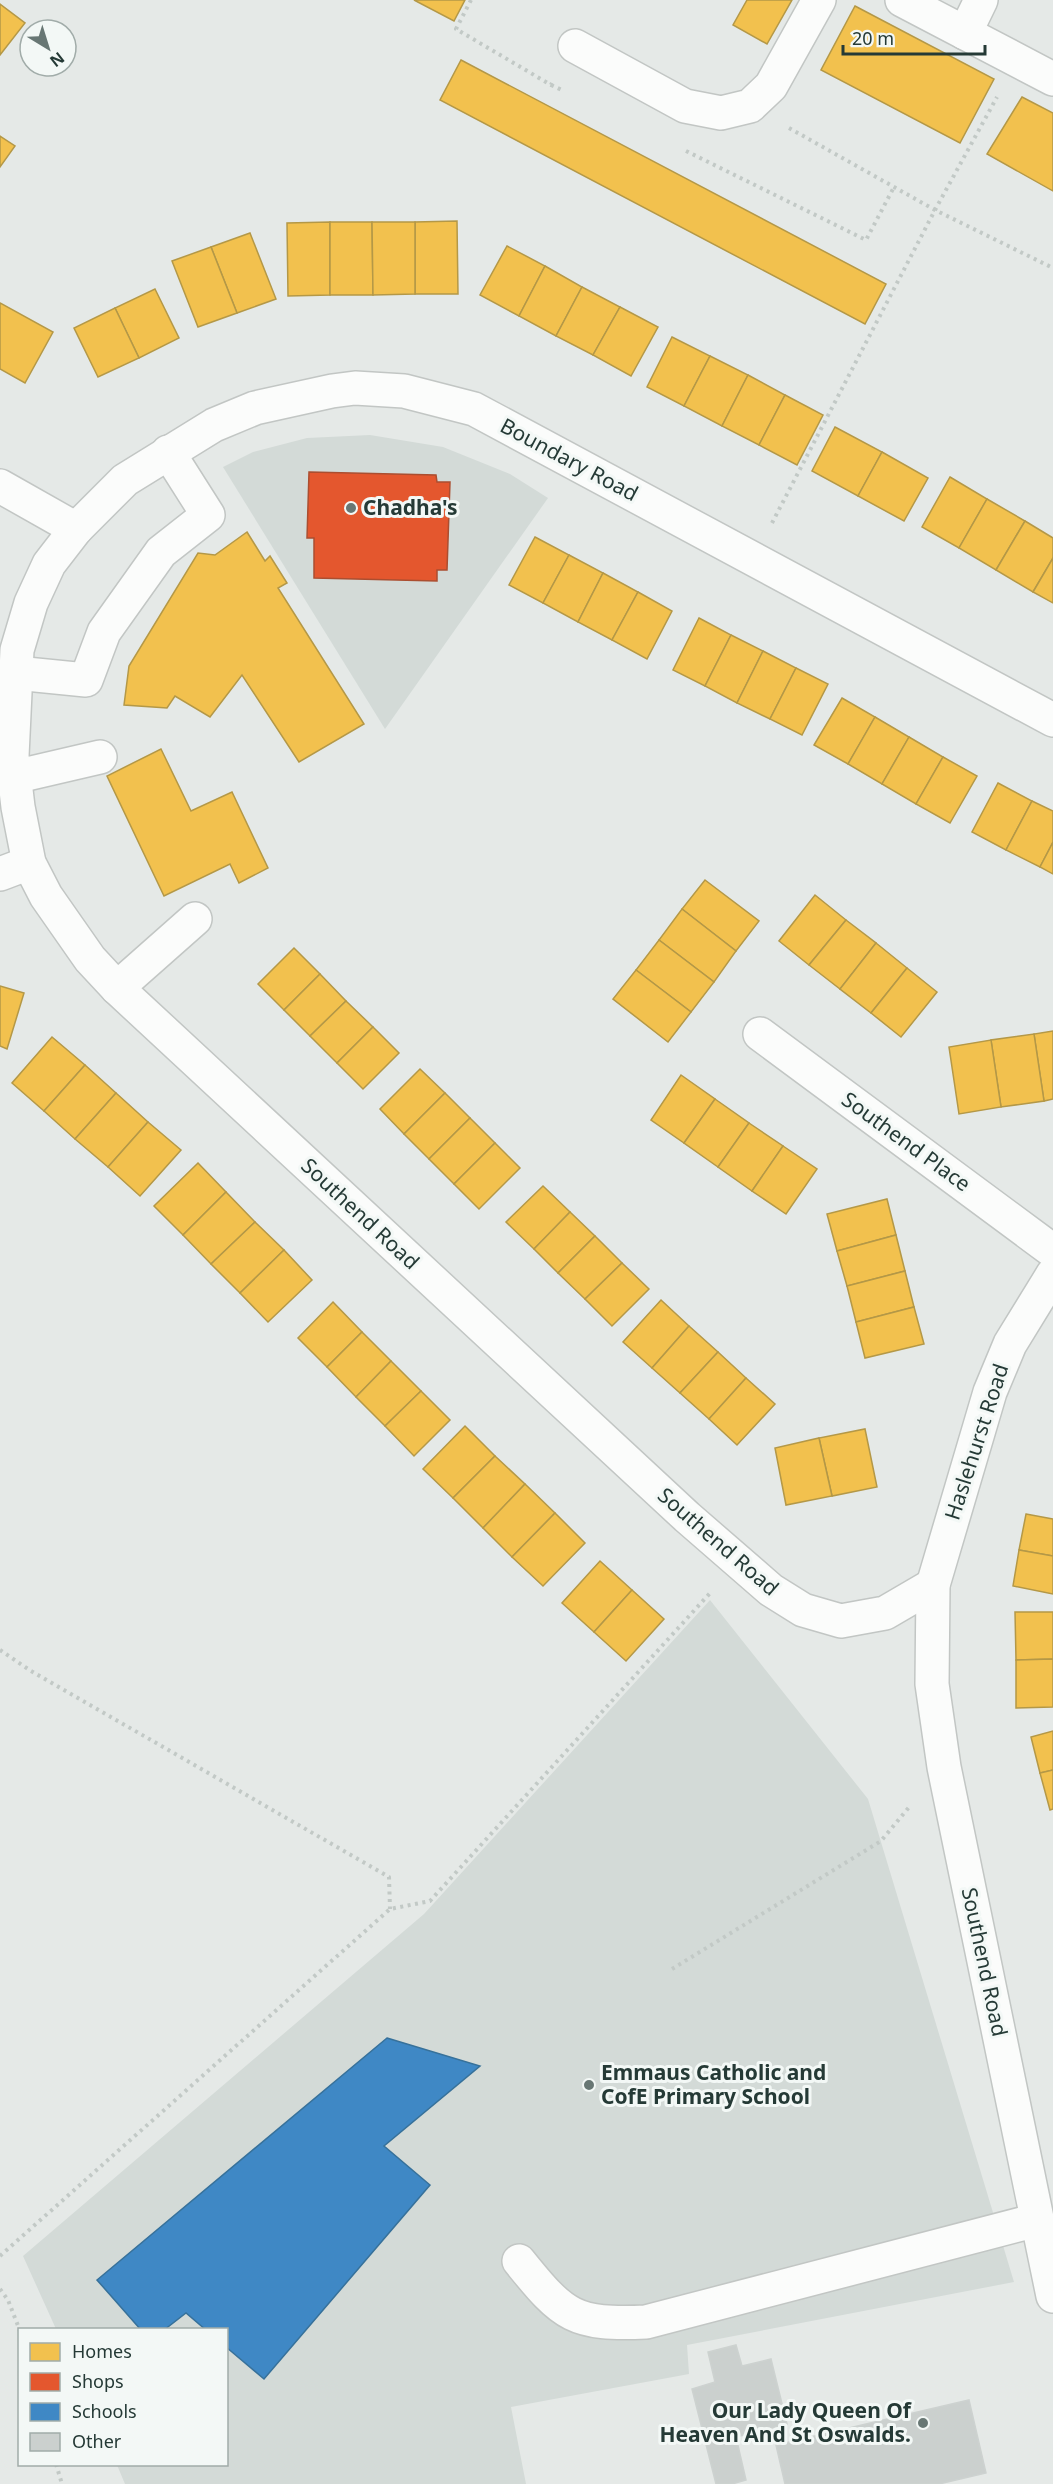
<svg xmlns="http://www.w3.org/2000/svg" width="1053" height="2484" font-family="'Noto Sans',sans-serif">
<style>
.built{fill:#d3dad7}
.homes{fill:#f2c14e;stroke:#b49847;stroke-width:1.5}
.shops{fill:#e4572e;stroke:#ab4e30;stroke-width:1.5}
.schools{fill:#3f88c5;stroke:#37719a;stroke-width:1.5}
.building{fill:#cbd0ce;stroke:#cdd2d0;stroke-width:1.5}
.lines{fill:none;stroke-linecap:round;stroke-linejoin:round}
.minor-casing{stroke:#c2c6c4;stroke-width:36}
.path{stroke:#c2c9c6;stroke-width:4;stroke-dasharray:3 4.5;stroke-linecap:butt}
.minor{stroke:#fbfcfb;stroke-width:33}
.poi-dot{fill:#687774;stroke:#f3f8f6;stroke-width:2}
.labels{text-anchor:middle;stroke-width:6;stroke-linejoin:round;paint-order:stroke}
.street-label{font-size:21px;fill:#253a36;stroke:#f3f8f6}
.poi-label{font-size:21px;font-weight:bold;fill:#253a36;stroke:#f3f8f6;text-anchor:start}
</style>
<rect width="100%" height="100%" fill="#e5e9e7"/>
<!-- built -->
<g class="built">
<polygon points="370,435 443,447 510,474 548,498 385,729 223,467 253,452 307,438"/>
<polygon points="710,1600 868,1799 1014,2282 687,2345 689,2374 511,2407 526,2484 125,2484 117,2465 226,2464 226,2330 56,2329 23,2256 424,1914"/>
</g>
<!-- homes -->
<g class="homes">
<polygon points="414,0 465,0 454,21"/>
<polygon points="747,0 792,0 767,44 733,25"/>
<polygon points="0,4 25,23 0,55"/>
<polygon points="855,6 994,79 960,143 821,70"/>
<polygon points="461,60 886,284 865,324 440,100"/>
<polygon points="1022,97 1053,113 1053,191 987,154"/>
<polygon points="0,136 15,146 0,167"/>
<polygon points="457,221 458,294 415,294 415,222"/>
<polygon points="330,222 330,295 288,296 287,223"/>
<polygon points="330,222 372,222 373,295 330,295"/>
<polygon points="372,222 415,222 415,294 373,295"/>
<polygon points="250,233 276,299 237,313 211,247"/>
<polygon points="507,246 545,266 519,316 480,295"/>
<polygon points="211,247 237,313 198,327 172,261"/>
<polygon points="545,266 582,287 556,336 519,316"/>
<polygon points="582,287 620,307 593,355 556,336"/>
<polygon points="155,289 179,338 139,358 115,308"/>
<polygon points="0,303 53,332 25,383 0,369"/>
<polygon points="620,307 658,327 631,376 593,355"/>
<polygon points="115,308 139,358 98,377 74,328"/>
<polygon points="672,337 710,356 684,406 647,387"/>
<polygon points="710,356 748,375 722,426 684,406"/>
<polygon points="748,375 785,395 759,445 722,426"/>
<polygon points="785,395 823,415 797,465 759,445"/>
<polygon points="835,427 882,452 858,496 812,471"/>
<polygon points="882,452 928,478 904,521 858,496"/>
<polygon points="950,477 987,499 959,548 922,527"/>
<polygon points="987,499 1025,521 996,570 959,548"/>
<polygon points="1025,521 1053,538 1053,558 1033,592 996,570"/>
<polygon points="247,532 265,561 270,556 287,583 278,588 364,724 299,762 242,675 210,717 175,696 167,708 124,705 129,666 198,553 215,555"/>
<polygon points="535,537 569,555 543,603 509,585"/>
<polygon points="569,555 603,573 578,622 543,603"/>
<polygon points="1053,558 1053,603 1033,592"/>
<polygon points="603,573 638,592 612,640 578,622"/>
<polygon points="638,592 672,611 647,659 612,640"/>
<polygon points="699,618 731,635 705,686 673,670"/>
<polygon points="731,635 763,651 737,703 705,686"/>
<polygon points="763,651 796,668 770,719 737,703"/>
<polygon points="796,668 828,684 802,735 770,719"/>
<polygon points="842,698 875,717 848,764 814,745"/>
<polygon points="875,717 909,737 882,784 848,764"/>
<polygon points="909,737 943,757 916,804 882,784"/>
<polygon points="161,749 191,811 232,792 268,868 239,883 230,864 164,896 107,776"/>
<polygon points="943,757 977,776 950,823 916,804"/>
<polygon points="998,783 1032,801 1006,850 972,832"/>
<polygon points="1032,801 1053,811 1053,842 1040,867 1006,850"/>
<polygon points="1053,842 1053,874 1040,867"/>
<polygon points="705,880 759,921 736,951 682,909"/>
<polygon points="815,895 846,920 809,965 779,941"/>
<polygon points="682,909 736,951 714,982 659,940"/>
<polygon points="846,920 876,943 840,989 809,965"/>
<polygon points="659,940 714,982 691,1012 636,970"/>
<polygon points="876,943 907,968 871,1013 840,989"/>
<polygon points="294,948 320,974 284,1010 258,984"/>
<polygon points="907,968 937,992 901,1037 871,1013"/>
<polygon points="636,970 691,1012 668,1042 613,999"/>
<polygon points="320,974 346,1001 310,1036 284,1010"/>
<polygon points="0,986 24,993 7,1049 0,1046"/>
<polygon points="346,1001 373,1027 337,1063 310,1036"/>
<polygon points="373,1027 399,1053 363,1089 337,1063"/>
<polygon points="1053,1031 1053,1099 1044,1101 1034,1034"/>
<polygon points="1034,1034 1044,1101 1001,1107 991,1040"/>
<polygon points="52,1037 85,1065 44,1111 12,1083"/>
<polygon points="991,1040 1001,1107 959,1114 949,1047"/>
<polygon points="85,1065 116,1093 75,1139 44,1111"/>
<polygon points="420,1069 445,1093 404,1134 380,1109"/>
<polygon points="681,1075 715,1099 684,1143 651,1120"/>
<polygon points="116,1093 148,1122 108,1167 75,1139"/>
<polygon points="445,1093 470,1118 429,1159 404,1134"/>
<polygon points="715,1099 749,1123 718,1167 684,1143"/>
<polygon points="470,1118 495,1143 454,1184 429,1159"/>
<polygon points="148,1122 181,1150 140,1196 108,1167"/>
<polygon points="749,1123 783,1146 752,1191 718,1167"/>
<polygon points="495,1143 520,1168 479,1209 454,1184"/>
<polygon points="783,1146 817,1169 786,1214 752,1191"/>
<polygon points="198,1163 226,1192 183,1235 154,1206"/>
<polygon points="543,1186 570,1212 534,1249 506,1222"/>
<polygon points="226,1192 255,1222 211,1264 183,1235"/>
<polygon points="887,1199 896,1235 837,1251 827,1214"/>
<polygon points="570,1212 595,1236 558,1273 534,1249"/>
<polygon points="255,1222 284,1250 240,1293 211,1264"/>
<polygon points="896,1235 905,1271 847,1286 837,1251"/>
<polygon points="595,1236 622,1263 585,1299 558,1273"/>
<polygon points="284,1250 312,1280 268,1322 240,1293"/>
<polygon points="622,1263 649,1289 612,1326 585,1299"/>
<polygon points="905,1271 914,1307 856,1322 847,1286"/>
<polygon points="661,1300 689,1326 652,1368 623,1342"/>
<polygon points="333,1302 362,1332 327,1367 298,1338"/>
<polygon points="914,1307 924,1344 865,1358 856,1322"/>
<polygon points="689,1326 718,1352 680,1393 652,1368"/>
<polygon points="362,1332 391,1361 356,1397 327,1367"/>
<polygon points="718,1352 746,1378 709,1419 680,1393"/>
<polygon points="391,1361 421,1391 385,1426 356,1397"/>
<polygon points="746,1378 775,1404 737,1445 709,1419"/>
<polygon points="421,1391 450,1420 414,1456 385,1426"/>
<polygon points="465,1426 495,1456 453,1498 423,1469"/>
<polygon points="865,1429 877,1487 832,1496 819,1438"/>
<polygon points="819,1438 832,1496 786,1505 775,1448"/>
<polygon points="495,1456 525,1484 483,1528 453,1498"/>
<polygon points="525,1484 555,1513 512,1557 483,1528"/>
<polygon points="555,1513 585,1543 543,1586 512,1557"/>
<polygon points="1026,1514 1053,1519 1053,1556 1019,1550"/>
<polygon points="1019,1550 1053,1556 1053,1594 1013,1586"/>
<polygon points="600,1561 632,1590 594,1632 562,1603"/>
<polygon points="632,1590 664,1619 626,1661 594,1632"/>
<polygon points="1015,1612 1053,1612 1053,1659 1016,1660"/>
<polygon points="1053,1659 1053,1707 1016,1708 1016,1660"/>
<polygon points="1053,1731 1053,1770 1040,1773 1031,1737"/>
<polygon points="1053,1770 1053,1809 1050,1810 1040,1773"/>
</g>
<!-- shops -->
<polygon class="shops" points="309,472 436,475 437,482 450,482 447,570 437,570 437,581 314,578 314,538 307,538"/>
<!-- schools -->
<polygon class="schools" points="387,2038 480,2066 384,2146 430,2185 264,2379 226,2347 226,2330 206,2330 186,2313 164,2330 141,2330 97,2280"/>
<!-- building -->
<g class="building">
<polygon points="736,2345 742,2366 771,2359 787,2424 736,2437 746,2480 732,2484 716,2484 692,2389 715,2382 708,2352"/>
<polygon points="969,2400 986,2473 939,2484 785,2484 776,2445"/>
</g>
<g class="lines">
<!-- minor casing -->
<g class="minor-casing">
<g id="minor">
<polyline points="902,0 1053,79"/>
<polyline points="965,33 981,0"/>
<polyline points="575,46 685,106 721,113 750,106 771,86 819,0"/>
<polyline points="0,486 76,529"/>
<polyline points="16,673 86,680 104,632 161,552 208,515 168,452"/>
<polyline points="14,777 100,757"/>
<polyline points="0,874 29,863"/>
<polyline points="117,988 195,919"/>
<polyline points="760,1034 1053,1251"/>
<polyline points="1053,1274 1010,1344 990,1392 933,1585 932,1684 944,1767 1053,2296"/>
<polyline points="933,1585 885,1613 841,1621 803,1610 771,1590 687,1517 117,988 90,959 46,896 29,863 18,807 12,756 17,650 31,603 49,564 76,529 125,480 214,425 255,408 332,391 355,388 404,391 474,409 1053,720"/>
<path d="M519,2261C564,2317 574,2325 646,2322L1037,2220"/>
</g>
</g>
<!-- path -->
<g class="path">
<polyline points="471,0 456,29 551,85 552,83"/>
<polyline points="551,85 564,91"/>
<polyline points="789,128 935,210 1053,268"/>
<polyline points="686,151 866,240 894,187"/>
<polyline points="772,523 935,210 997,97"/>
<polyline points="0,1650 31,1671 389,1877 390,1909"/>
<polyline points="672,1969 881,1841 910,1806"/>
<polyline points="0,2256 390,1909 430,1901 711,1592"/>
<polyline points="0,2289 8,2300 20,2331"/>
<polyline points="56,2464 62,2484"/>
</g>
<!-- minor -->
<use href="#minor" class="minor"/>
</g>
<!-- markers -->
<g class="poi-dot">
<circle cx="351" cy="508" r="6"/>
<circle cx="589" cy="2085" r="6"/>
<circle cx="923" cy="2423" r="6"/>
</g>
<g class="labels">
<!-- street labels -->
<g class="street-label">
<text transform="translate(569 460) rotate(28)" y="7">Boundary Road</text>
<text transform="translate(906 1142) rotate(36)" y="7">Southend Place</text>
<text transform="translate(360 1214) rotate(43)" y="7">Southend Road</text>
<text transform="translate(977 1442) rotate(-72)" y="7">Haslehurst Road</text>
<text transform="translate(718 1542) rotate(41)" y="7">Southend Road</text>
<text transform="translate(984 1962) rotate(78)" y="7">Southend Road</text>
</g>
<!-- poi labels -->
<g class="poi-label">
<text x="363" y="515">Chadha's</text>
<text x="601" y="2080">Emmaus Catholic and<tspan x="601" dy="24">CofE Primary School</tspan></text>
<text x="911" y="2418" text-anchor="end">Our Lady Queen Of<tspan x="911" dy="24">Heaven And St Oswalds.</tspan></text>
</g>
</g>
<!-- legend -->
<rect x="18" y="2328" width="210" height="138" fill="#f3f8f6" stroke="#a1aca9" stroke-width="1.5"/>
<rect x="30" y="2343" width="30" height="18" fill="#f2c14e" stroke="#a1aca9" stroke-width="1.5"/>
<text x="72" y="2358" font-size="18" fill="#253a36">Homes</text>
<rect x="30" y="2373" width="30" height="18" fill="#e4572e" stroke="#a1aca9" stroke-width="1.5"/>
<text x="72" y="2388" font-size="18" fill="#253a36">Shops</text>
<rect x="30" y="2403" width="30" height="18" fill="#3f88c5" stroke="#a1aca9" stroke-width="1.5"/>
<text x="72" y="2418" font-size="18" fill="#253a36">Schools</text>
<rect x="30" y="2433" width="30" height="18" fill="#cbd0ce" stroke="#a1aca9" stroke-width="1.5"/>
<text x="72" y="2448" font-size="18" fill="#253a36">Other</text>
<!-- north arrow -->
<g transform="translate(48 48) rotate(142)"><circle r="28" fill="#f3f8f6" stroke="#a1aca9" stroke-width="1.5"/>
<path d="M0-4.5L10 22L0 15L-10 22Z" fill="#687774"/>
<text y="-9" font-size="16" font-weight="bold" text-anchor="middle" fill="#253a36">N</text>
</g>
<!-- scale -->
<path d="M843 45v9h142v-9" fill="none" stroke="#253a36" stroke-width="3"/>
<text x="852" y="45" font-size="18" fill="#253a36" stroke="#f3f8f6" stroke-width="4.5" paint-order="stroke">20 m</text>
</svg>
